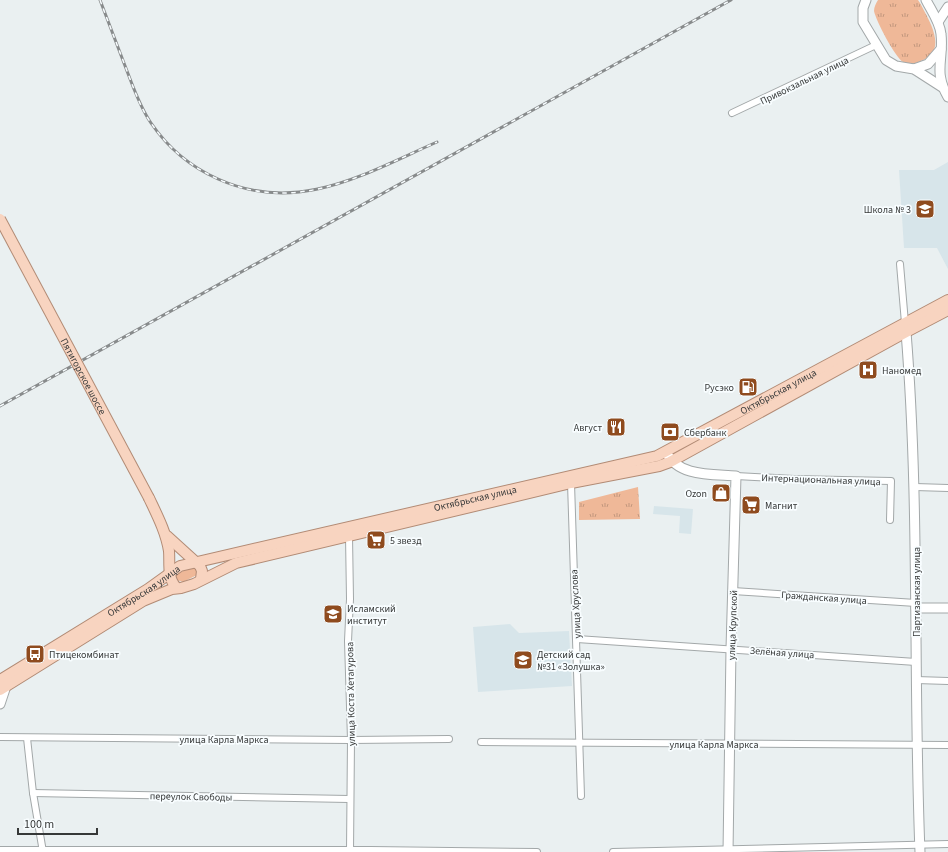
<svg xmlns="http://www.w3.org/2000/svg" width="948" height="852" font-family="'Source Sans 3',sans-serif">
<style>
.built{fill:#d7e5ea}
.grass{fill:#efb898}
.park{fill:url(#park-tufts)}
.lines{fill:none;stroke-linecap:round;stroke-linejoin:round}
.street-casing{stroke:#a3a8a9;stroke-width:8}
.secondary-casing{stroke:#a3a8a9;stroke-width:11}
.primary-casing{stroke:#b28b75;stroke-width:12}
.street{stroke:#fff;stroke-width:6}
.secondary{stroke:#fff;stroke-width:9}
.primary{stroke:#f8d4c0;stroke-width:10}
.rail-casing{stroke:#888b8c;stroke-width:3}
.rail{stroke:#f8fdff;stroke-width:1.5;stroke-dasharray:4.5;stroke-linecap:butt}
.primary-bridge-casing{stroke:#b28b75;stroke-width:12;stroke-linecap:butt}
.primary-bridge{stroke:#f8d4c0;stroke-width:10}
.labels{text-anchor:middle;stroke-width:3.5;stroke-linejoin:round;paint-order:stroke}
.street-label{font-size:10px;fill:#363838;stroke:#f8fdff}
.poi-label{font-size:10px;fill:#363838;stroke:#f8fdff;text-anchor:start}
</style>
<defs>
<pattern id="park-tufts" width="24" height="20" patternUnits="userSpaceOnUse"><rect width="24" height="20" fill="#efb898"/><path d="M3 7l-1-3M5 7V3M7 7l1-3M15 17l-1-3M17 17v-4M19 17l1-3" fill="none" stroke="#c2977d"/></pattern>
</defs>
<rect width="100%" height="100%" fill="#eaf0f1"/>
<!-- built -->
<g class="built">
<polygon points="948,162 948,269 937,248 904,248 899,170 934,170"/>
<polygon points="654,506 693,509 691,534 679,533 680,516 653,514"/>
<polygon points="510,624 519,633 569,631 572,686 478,692 473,627"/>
</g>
<!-- grass -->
<polygon class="grass" points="192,567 197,569 197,575 183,582 177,580 176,574"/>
<!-- park -->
<g class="park">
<path d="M878,0H918L920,3C929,20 948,50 923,60C916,63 910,66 903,62C895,57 876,21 874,11C874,7 876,3 878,0Z"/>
<polygon points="638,487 640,519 579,520 579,502"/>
</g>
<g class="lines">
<!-- street casing -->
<g class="street-casing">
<g id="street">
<polyline points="732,113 876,45"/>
<polyline points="900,264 905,323"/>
<polyline points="736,476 794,479 891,481 890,520"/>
<polyline points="571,483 581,796"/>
<polyline points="915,487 948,488"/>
<polyline points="349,536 350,599 348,641 351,740 350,852"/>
<polyline points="733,591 916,603"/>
<polyline points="577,639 916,662"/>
<polyline points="916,680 948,681"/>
<polyline points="0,737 351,740 449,739"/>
<polyline points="27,738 33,793 43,852"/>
<polyline points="481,742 948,745"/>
<polyline points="33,793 349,799"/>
<polyline points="0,850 371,850 537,852"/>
<polyline points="613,852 948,844"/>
</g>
</g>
<!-- secondary casing -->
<g class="secondary-casing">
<g id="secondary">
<polyline points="866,0 863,8 863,22 886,60 896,66 914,69 942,87"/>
<path d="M926,0C931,10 940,22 941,34C944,60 933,71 948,97"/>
<polyline points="938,22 948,7"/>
<polyline points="914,69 928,64 941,49"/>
<path d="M906,332C920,505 913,679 920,852"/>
<path d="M666,452C678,477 712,474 736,476L731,649L728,852"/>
<polyline points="916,608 948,608"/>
<polyline points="0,704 7,683"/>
</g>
</g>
<!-- primary casing -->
<g class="primary-casing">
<g id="primary">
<path d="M149,498C157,515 166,532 169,551C170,563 167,578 176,587"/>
<polyline points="167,536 200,566 202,571 201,579"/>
<path id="s1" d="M0,680L148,589L180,566L657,456L948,300"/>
<polyline points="0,690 143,601 172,589 181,588 194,584 236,563 571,483 659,466 670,462 906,332 948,310"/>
</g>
</g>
<!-- street -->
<use href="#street" class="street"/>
<!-- secondary -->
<use href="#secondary" class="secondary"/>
<!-- primary -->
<use href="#primary" class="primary"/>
<!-- rail casing -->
<g class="rail-casing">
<g id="rail">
<path d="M100,0C109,24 118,47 127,71C134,89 140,107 151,123C168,148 191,167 218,179C298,215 364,174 437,142"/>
<polyline points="0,406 731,0"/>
</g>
</g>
<!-- rail -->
<use href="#rail" class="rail"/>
<!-- primary-bridge casing -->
<g class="primary-bridge-casing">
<g id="primary-bridge">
<path id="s2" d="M0,219L149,498"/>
</g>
</g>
<!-- primary-bridge -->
<use href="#primary-bridge" class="primary-bridge"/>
</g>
<!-- icons -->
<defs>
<g id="school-square" transform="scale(1)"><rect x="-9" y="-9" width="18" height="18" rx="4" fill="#8f4b1e" stroke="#f8fdff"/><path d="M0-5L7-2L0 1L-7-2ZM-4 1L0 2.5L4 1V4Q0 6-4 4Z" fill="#fff"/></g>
<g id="hospital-square" transform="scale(1)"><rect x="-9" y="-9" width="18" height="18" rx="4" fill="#8f4b1e" stroke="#f8fdff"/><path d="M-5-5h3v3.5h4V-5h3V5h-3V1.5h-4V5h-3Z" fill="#fff"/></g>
<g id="fuel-square" transform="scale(1)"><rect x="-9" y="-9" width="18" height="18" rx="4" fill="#8f4b1e" stroke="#f8fdff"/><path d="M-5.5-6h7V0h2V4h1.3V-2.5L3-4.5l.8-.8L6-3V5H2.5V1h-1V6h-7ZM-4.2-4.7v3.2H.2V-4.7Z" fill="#fff"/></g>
<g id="restaurant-square" transform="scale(1)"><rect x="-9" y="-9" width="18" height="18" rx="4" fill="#8f4b1e" stroke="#f8fdff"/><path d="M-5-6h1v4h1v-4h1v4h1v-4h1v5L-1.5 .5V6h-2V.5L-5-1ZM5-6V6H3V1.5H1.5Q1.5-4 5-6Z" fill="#fff"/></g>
<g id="bank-square" transform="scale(1)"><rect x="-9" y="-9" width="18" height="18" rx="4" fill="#8f4b1e" stroke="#f8fdff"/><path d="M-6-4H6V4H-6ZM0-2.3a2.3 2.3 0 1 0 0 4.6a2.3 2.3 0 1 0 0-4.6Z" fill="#fff"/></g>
<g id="shop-square" transform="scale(1)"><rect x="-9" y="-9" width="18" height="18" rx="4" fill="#8f4b1e" stroke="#f8fdff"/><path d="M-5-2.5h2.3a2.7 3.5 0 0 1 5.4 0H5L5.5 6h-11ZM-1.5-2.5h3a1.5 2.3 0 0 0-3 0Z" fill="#fff"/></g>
<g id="supermarket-square" transform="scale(1)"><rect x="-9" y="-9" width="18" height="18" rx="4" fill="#8f4b1e" stroke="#f8fdff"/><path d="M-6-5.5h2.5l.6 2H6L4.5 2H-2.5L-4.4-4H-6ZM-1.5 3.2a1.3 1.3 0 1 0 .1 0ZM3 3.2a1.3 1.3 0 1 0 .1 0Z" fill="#fff"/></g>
<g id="university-square" transform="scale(1)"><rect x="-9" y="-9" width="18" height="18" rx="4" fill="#8f4b1e" stroke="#f8fdff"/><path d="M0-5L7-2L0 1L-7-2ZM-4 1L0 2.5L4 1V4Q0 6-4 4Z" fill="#fff"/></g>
<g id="bus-square" transform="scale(1)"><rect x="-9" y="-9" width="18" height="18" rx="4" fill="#8f4b1e" stroke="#f8fdff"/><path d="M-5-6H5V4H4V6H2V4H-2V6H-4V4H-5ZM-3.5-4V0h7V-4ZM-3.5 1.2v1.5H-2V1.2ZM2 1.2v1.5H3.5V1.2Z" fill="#fff"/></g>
</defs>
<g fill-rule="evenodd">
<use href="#school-square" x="925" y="209"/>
<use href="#hospital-square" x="868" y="370"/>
<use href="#fuel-square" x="748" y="387"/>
<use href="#restaurant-square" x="616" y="427"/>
<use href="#bank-square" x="670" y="432"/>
<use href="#shop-square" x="721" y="493"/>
<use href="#supermarket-square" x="751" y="505"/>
<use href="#supermarket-square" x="376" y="540"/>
<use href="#university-square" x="333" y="614"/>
<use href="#bus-square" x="35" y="654"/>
<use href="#school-square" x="523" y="660"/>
</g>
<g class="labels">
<!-- street labels -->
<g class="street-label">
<text transform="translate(804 80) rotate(-26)" y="4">Привокзальная улица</text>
<text dy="4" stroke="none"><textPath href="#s2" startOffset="178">Пятигорское шоссе</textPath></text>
<text dy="4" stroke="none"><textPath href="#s1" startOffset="840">Октябрьская улица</textPath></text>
<text transform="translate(821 479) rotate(2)" y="4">Интернациональная улица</text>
<text dy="4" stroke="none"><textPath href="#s1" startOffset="516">Октябрьская улица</textPath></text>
<text dy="4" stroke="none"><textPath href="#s1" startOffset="169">Октябрьская улица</textPath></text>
<text transform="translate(916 592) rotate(-90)" y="4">Партизанская улица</text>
<text transform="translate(824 597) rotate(4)" y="4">Гражданская улица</text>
<text transform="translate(575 604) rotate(-93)" y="4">улица Хруслова</text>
<text transform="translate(732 625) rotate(-88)" y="4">улица Крупской</text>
<text transform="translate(782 652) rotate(4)" y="4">Зелёная улица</text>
<text transform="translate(350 694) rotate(-91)" y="4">улица Коста Хетагурова</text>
<text x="224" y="743">улица Карла Маркса</text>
<text x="714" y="748">улица Карла Маркса</text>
<text transform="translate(191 796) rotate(1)" y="4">переулок Свободы</text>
</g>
<!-- poi labels -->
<g class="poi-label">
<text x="911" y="213" text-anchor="end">Школа № 3</text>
<text x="882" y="374">Наномед</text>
<text x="734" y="391" text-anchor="end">Русэко</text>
<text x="602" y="431" text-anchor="end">Август</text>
<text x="684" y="436">Сбербанк</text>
<text x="707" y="497" text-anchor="end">Ozon</text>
<text x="765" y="509">Магнит</text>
<text x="390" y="544">5 звезд</text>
<text x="347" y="612">Исламский<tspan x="347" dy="12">институт</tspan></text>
<text x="49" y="658">Птицекомбинат</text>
<text x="537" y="658">Детский сад<tspan x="537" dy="12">№31 «Золушка»</tspan></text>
</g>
</g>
<!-- scale -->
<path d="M18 828v6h79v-6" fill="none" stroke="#363838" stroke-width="2"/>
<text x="24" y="828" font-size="12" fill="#363838" stroke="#f8fdff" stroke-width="3" paint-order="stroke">100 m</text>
</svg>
